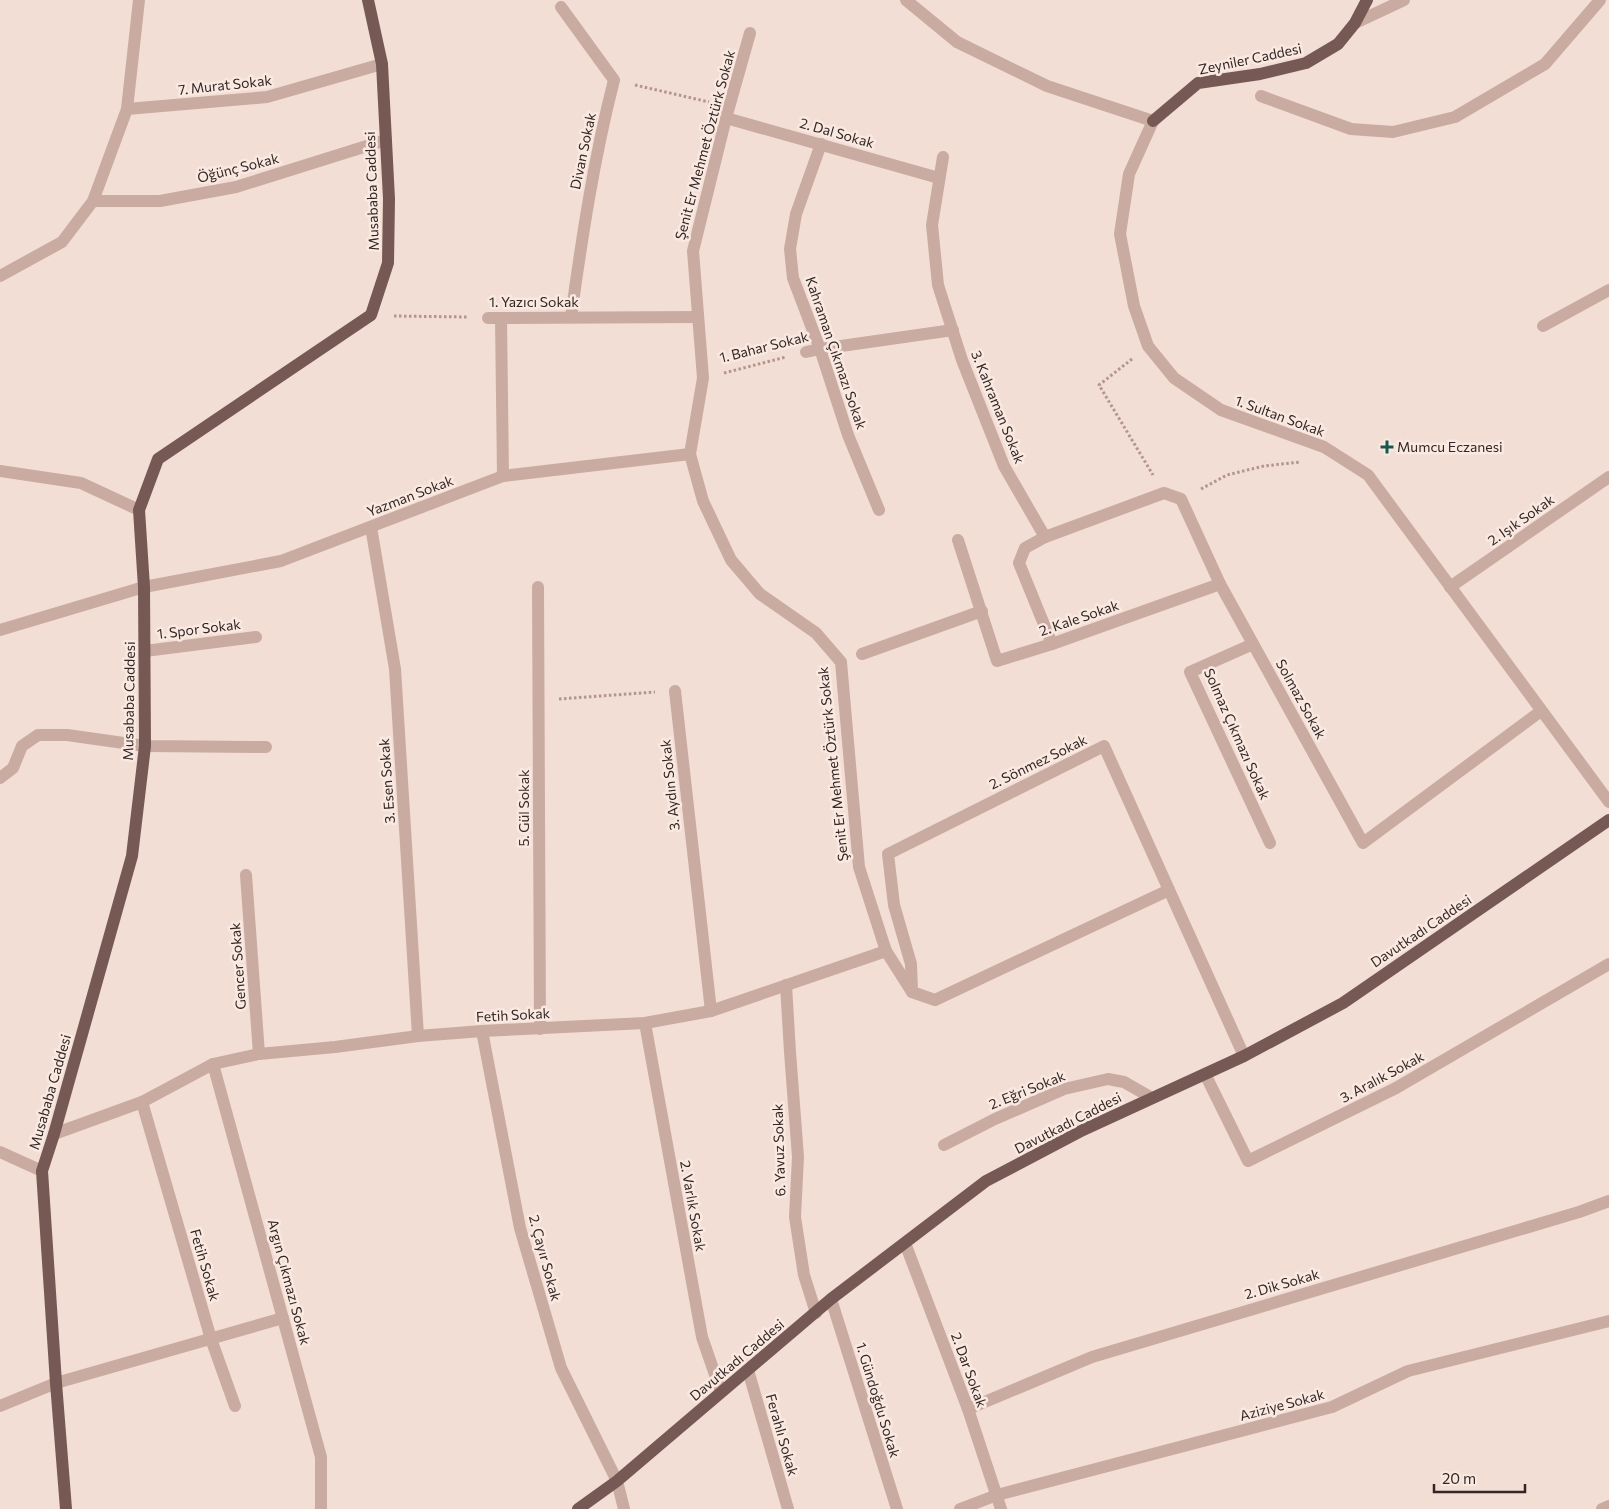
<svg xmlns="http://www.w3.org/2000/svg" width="1609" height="1509" font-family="Commissioner,sans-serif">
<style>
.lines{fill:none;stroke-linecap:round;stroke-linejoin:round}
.path{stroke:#b5958b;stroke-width:3;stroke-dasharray:2.5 2.5;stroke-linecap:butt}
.minor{stroke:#caaba1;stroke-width:12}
.major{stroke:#765954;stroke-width:12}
.poi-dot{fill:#18564e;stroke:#f9e9e1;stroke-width:2}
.labels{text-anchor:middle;stroke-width:5;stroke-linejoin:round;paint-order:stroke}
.street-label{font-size:14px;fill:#332624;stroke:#f9e9e1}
.poi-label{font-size:14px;fill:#332624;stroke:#f9e9e1;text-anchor:start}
</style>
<rect width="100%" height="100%" fill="#f2ded5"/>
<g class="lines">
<!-- path -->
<g class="path">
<polyline points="635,85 709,102"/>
<polyline points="394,316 467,317"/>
<polyline points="1132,359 1099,385 1153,475"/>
<polyline points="724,373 786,357"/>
<polyline points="1201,489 1227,475 1264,466 1300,462"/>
<polyline points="559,699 655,692"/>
</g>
<!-- minor -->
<g class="minor">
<polyline points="906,0 957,42 1047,86 1153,121 1129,174 1120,234 1134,306 1148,346 1174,378 1221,410 1324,447 1368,475 1609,802"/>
<path d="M561,7L614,80C594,158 582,237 571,317"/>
<polyline points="1355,23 1404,0"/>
<polyline points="750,33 726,118 693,251 703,378 690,454 703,501 731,560 760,594 816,633 841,662 859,867 886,951 912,992 935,1000 1169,890"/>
<polyline points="1261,96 1351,129 1393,132 1455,117 1545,64 1600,0"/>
<polyline points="127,109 267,97 382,64"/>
<polyline points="726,118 939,178"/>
<polyline points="821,144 796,214 790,249 793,278 820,349 848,435 879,510"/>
<polyline points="943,157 932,225 938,285 962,360 1004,466 1045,537 1025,548 1019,563 1052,644"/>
<polyline points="93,201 160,201 236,187 386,140"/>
<polyline points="0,276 62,242 93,201 127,109 139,0"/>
<polyline points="488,318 698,317"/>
<polyline points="501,318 503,476"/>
<polyline points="1543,326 1609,290"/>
<polyline points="806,352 820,349 953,330"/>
<polyline points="0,471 81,483 139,510"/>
<polyline points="371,527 395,669 418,1036"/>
<polyline points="1045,537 1164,493 1181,499 1220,584 1363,843 1541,711"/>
<polyline points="958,540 997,661 1052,644 1220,584"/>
<polyline points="538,587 540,1029"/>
<polyline points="1450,587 1609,477"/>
<polyline points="0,630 144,587 281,561 503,476 690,454"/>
<polyline points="1253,644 1190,672 1270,843"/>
<polyline points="145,651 256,637"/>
<polyline points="862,654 982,611"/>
<polyline points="675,691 711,1011"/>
<polyline points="0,778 13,768 22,746 38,735 67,735 145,746 266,747"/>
<polyline points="246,875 259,1054"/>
<polyline points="786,985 790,1052 798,1157 795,1217 804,1275 816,1313"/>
<polyline points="912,992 911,964 894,905 888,854 1104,746 1244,1056"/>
<polyline points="645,1023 702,1337 721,1392"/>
<polyline points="482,1031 520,1228 561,1368 617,1481 624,1509"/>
<polyline points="213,1064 321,1457 321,1509"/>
<polyline points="1205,1074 1248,1161 1396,1088 1609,964"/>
<polyline points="142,1102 211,1339 235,1406"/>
<polyline points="54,1134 142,1102 213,1064 259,1054 335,1047 418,1036 482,1031 645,1023 711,1011 886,951"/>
<polyline points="944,1145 995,1119 1064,1089 1108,1079 1124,1082 1152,1098"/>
<polyline points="0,1152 42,1171"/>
<polyline points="905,1243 968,1409 1001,1509"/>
<polyline points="831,1299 897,1509"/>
<polyline points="748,1370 788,1509"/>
<polyline points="0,1406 56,1383 283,1318"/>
<polyline points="968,1409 1092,1357 1579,1212 1609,1201"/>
<polyline points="960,1509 997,1495 1332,1407 1408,1371 1609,1321"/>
<polyline points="1602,1509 1609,1506"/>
</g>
<!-- major -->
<g class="major">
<polyline points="1153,121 1198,83 1260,74 1306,63 1338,44 1355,23 1367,0"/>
<polyline points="66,1509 56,1383 42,1171 54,1134 132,856 145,746 144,587 139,510 158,459 371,315 388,263 389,199 382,64 368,0"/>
<polyline points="578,1509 617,1481 831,1299 986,1181 1083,1130 1244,1056 1343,1003 1609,820"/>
</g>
</g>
<!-- markers -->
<path class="poi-dot" d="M1384.5 439.5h5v5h5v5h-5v5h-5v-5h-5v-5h5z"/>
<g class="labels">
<!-- street labels -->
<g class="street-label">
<text transform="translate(1250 59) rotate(-12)" y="5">Zeyniler Caddesi</text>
<text transform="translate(225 85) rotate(-6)" y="5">7. Murat Sokak</text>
<text transform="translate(837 133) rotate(16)" y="5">2. Dal Sokak</text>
<text transform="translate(705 145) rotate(-75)" y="5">Şenit Er Mehmet Öztürk Sokak</text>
<text transform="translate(583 151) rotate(-78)" y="5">Divan Sokak</text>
<text transform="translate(238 168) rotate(-14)" y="5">Öğünç Sokak</text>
<text transform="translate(372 191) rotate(-92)" y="5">Musababa Caddesi</text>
<text x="534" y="307">1. Yazıcı Sokak</text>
<text transform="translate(764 347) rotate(-14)" y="5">1. Bahar Sokak</text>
<text transform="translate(836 353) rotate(71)" y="5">Kahraman Çıkmazı Sokak</text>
<text transform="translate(998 407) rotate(68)" y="5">3. Kahraman Sokak</text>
<text transform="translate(1280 416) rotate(20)" y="5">1. Sultan Sokak</text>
<text transform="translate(410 496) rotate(-21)" y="5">Yazman Sokak</text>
<text transform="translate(1521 520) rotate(-35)" y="5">2. Işık Sokak</text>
<text transform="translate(1079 618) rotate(-19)" y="5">2. Kale Sokak</text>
<text transform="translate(199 629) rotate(-7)" y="5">1. Spor Sokak</text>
<text transform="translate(1301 699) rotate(61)" y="5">Solmaz Sokak</text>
<text transform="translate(129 701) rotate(-89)" y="5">Musababa Caddesi</text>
<text transform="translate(1237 734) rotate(66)" y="5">Solmaz Çıkmazı Sokak</text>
<text transform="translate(1038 762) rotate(-26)" y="5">2. Sönmez Sokak</text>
<text transform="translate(833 764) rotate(-96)" y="5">Şenit Er Mehmet Öztürk Sokak</text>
<text transform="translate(387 781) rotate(-94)" y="5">3. Esen Sokak</text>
<text transform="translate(670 785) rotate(-96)" y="5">3. Aydın Sokak</text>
<text transform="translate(524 808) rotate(-90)" y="5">5. Gül Sokak</text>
<text transform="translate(1421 931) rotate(-34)" y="5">Davutkadı Caddesi</text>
<text transform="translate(238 966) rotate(-94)" y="5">Gencer Sokak</text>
<text transform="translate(513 1015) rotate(-3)" y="5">Fetih Sokak</text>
<text transform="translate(1382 1077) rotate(-28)" y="5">3. Aralık Sokak</text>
<text transform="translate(1027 1090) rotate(-22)" y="5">2. Eğri Sokak</text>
<text transform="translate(50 1092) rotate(-74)" y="5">Musababa Caddesi</text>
<text transform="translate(1068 1123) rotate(-27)" y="5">Davutkadı Caddesi</text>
<text transform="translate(779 1150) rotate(-92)" y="5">6. Yavuz Sokak</text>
<text transform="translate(693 1206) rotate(80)" y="5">2. Varlık Sokak</text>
<text transform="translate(545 1258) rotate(75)" y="5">2. Çayır Sokak</text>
<text transform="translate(205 1265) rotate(74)" y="5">Fetih Sokak</text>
<text transform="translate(289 1282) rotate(75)" y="5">Argın Çıkmazı Sokak</text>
<text transform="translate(1282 1284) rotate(-16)" y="5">2. Dik Sokak</text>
<text transform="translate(737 1360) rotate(-40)" y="5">Davutkadı Caddesi</text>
<text transform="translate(969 1370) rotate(70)" y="5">2. Dar Sokak</text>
<text transform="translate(878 1400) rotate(73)" y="5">1. Gündoğdu Sokak</text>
<text transform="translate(1282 1405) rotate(-15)" y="5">Aziziye Sokak</text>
<text transform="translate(782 1435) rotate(74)" y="5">Ferahlı Sokak</text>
</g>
<!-- poi labels -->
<g class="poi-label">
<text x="1397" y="452">Mumcu Eczanesi</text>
</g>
</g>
<!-- scale -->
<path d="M1434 1484v8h91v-8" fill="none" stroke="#332624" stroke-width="2.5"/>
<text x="1442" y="1484" font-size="15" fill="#332624" stroke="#f9e9e1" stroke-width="4" paint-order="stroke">20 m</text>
</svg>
